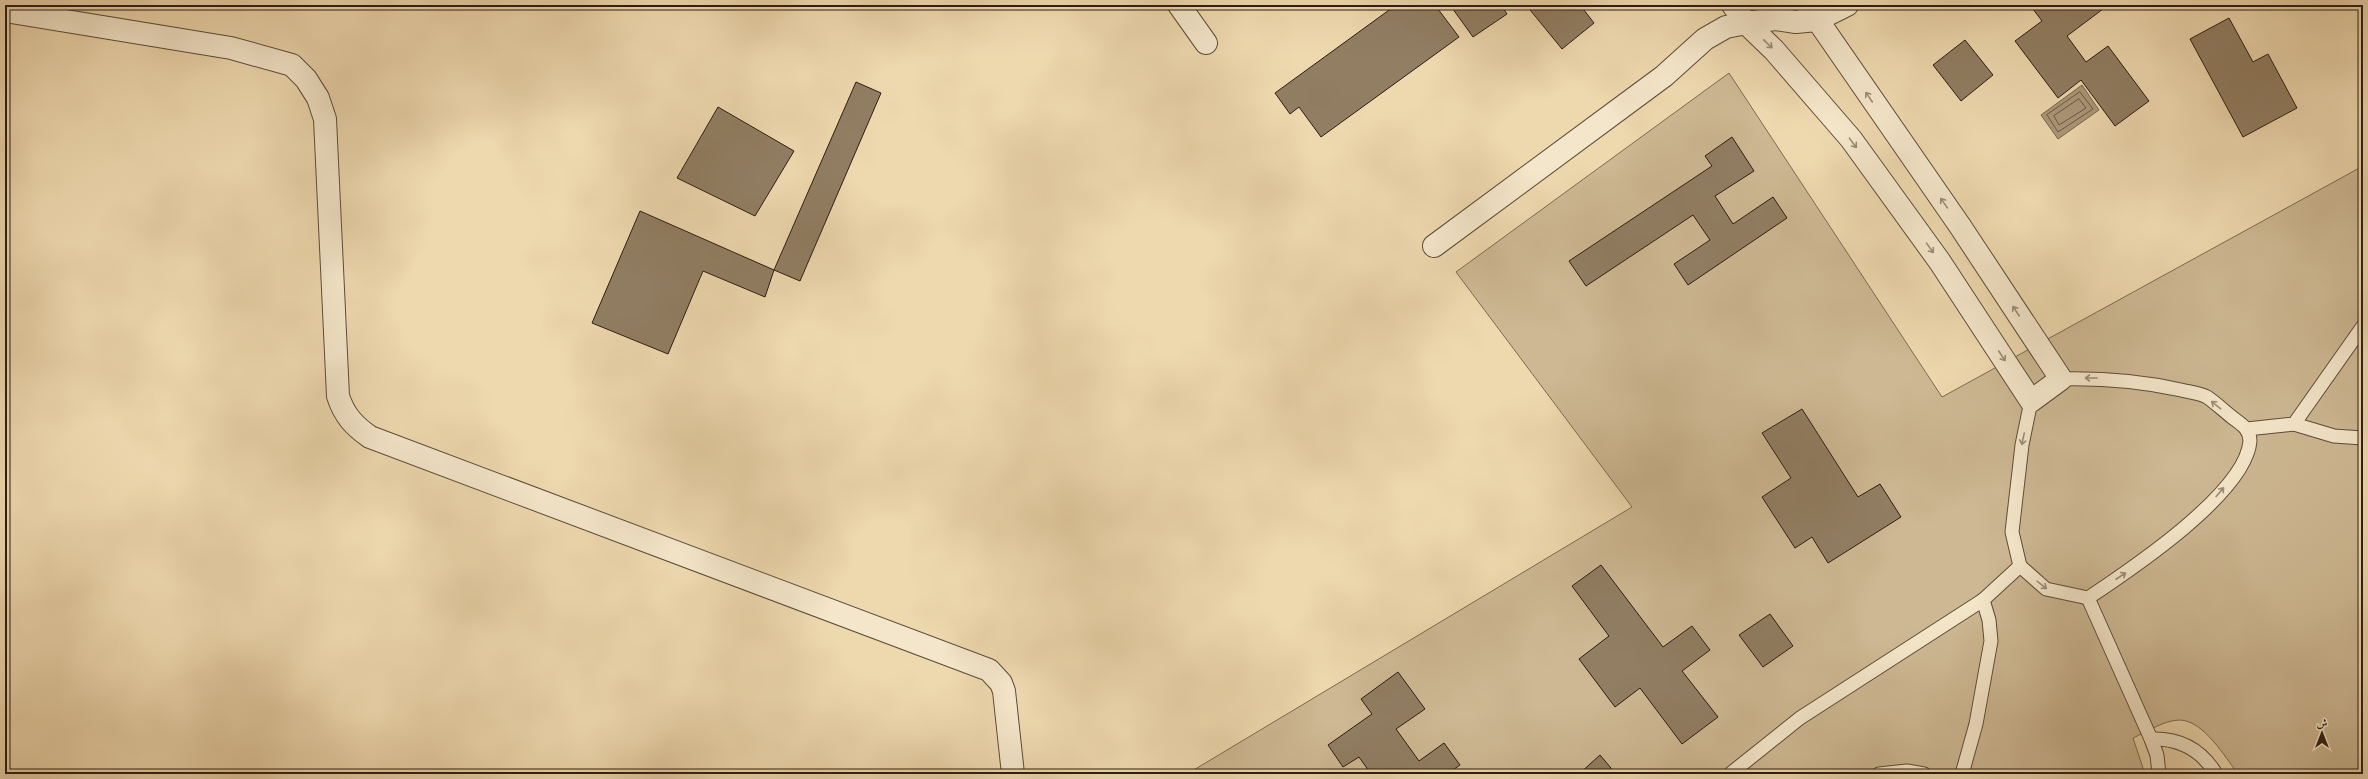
<svg xmlns="http://www.w3.org/2000/svg" width="2368" height="779" font-family="'Libre Caslon Text',Amiri,serif">
<style>
.green{fill:#cdb893;stroke:#7d6a52}
.water{fill:#ac9879;stroke:#796750}
.lines{fill:none;stroke-linecap:round;stroke-linejoin:round}
.shore{stroke:#6c5a46;stroke-width:1}
.building{fill:#917e63;stroke:#2d1d12}
.lane-casing{stroke:#5d4c39;stroke-width:15}
.street-casing{stroke:#5d4c39;stroke-width:24}
.lane{stroke:#f4e6ca;stroke-width:13}
.street{stroke:#f4e6ca;stroke-width:22}
.oneway{stroke:#9a8c77}
</style>
<rect width="100%" height="100%" fill="#eed8ae"/>
<filter id="stains"><feTurbulence type="fractalNoise" baseFrequency=".005" numOctaves="4"/><feColorMatrix values="0 0 0 0 .2 0 0 0 0 .09 0 0 0 0 .02 0 0 0 .5 -.17"/></filter>
<radialGradient id="worn" r=".72"><stop offset=".6" stop-color="#630" stop-opacity="0"/><stop offset="1" stop-color="#630" stop-opacity=".3"/></radialGradient>
<!-- green -->
<path class="green" d="M1729,73L1942,397L2363,166V774H2238C2225,757 2204,721 2180,720C2164,720 2147,732 2133,738L2145,774H1187L1632,507L1456,272Z"/>
<!-- water -->
<polygon class="water" points="2082,85 2099,110 2058,139 2041,115"/>
<g class="lines">
<!-- shore -->
<g class="shore">
<polygon points="2080,92 2093,109 2058,132 2047,115"/>
<polygon points="2079,99 2086,108 2059,125 2054,116"/>
</g>
</g>
<!-- building -->
<g class="building">
<polygon points="1396,5 1435,5 1459,37 1321,137 1299,107 1290,114 1275,93"/>
<polygon points="1450,5 1501,5 1507,14 1473,37"/>
<polygon points="1526,5 1580,5 1594,23 1562,49"/>
<polygon points="2030,5 2106,5 2107,6 2067,36 2086,62 2108,46 2149,101 2115,126 2081,80 2058,98 2015,41 2042,21"/>
<polygon points="2229,18 2253,62 2268,54 2297,108 2243,137 2190,39"/>
<polygon points="1965,40 1993,75 1961,101 1933,65"/>
<polygon points="856,82 881,93 800,281 774,270"/>
<polygon points="718,107 794,151 755,216 677,178"/>
<polygon points="1732,137 1754,171 1715,196 1733,224 1773,197 1787,218 1688,285 1674,264 1710,240 1693,215 1586,286 1569,261 1712,166 1705,156"/>
<polygon points="640,211 774,270 765,297 703,271 668,354 592,323"/>
<polygon points="1802,409 1858,497 1880,484 1901,517 1828,563 1812,537 1795,548 1762,497 1791,478 1762,433"/>
<polygon points="1601,565 1663,647 1692,626 1710,650 1682,671 1718,717 1682,744 1640,688 1615,707 1579,659 1609,636 1572,586"/>
<polygon points="1770,614 1793,646 1763,667 1739,635"/>
<polygon points="1398,672 1425,709 1396,729 1419,761 1444,743 1460,765 1447,774 1371,774 1359,757 1343,767 1328,745 1372,714 1361,699"/>
<polygon points="1600,755 1616,774 1579,774"/>
</g>
<g class="lines">
<!-- lane casing -->
<g class="lane-casing">
<g id="lane">
<path d="M2031,401L2022,445L2012,532L2020,566L2046,589L2088,598C2130,570 2246,493 2250,441C2250,429 2241,424 2233,418C2224,411 2216,403 2207,397C2200,393 2189,392 2181,390C2140,381 2102,378 2061,379"/>
<polyline points="2294,424 2334,436 2363,438"/>
<polyline points="2247,429 2294,424 2363,326"/>
<polyline points="2088,598 2151,739 2157,755 2159,774"/>
<path d="M2151,739C2179,738 2201,749 2216,774"/>
<polyline points="1730,774 1800,718 1983,600 2020,566"/>
<polyline points="1879,774 1907,771 1924,774"/>
<polyline points="1962,774 1976,724 1991,641 1989,620 1983,600"/>
</g>
</g>
<!-- street casing -->
<g class="street-casing">
<g id="street">
<polyline points="1179,5 1206,43"/>
<polyline points="1733,5 1746,23 1774,50 1851,139 1940,262 2031,401 2061,379 1960,226 1807,5"/>
<path d="M5,11L231,48L292,65L306,79L318,98L325,119L338,396C344,415 354,426 370,437L989,670L1001,683L1004,691L1013,774"/>
<polyline points="1434,246 1664,76 1705,39 1726,27 1746,23 1775,19 1796,22 1817,20 1847,5"/>
</g>
</g>
<!-- lane -->
<use href="#lane" class="lane"/>
<!-- street -->
<use href="#street" class="street"/>
</g>
<!-- one-way arrows -->
<defs><path id="oneway-shaft" d="M-6 0H5M1.5-3L5.5 0L1.5 3" fill="none" stroke-width="1.6" stroke-linecap="round" stroke-linejoin="round"/></defs>
<g class="oneway">
<use href="#oneway-shaft" transform="translate(1768 44) rotate(44)"/>
<use href="#oneway-shaft" transform="translate(1869 97) rotate(-124)"/>
<use href="#oneway-shaft" transform="translate(1853 143) rotate(53)"/>
<use href="#oneway-shaft" transform="translate(1944 203) rotate(-125)"/>
<use href="#oneway-shaft" transform="translate(1930 248) rotate(54)"/>
<use href="#oneway-shaft" transform="translate(2016 311) rotate(-123)"/>
<use href="#oneway-shaft" transform="translate(2002 356) rotate(57)"/>
<use href="#oneway-shaft" transform="translate(2091 378) rotate(180)"/>
<use href="#oneway-shaft" transform="translate(2216 405) rotate(-141)"/>
<use href="#oneway-shaft" transform="translate(2023 439) rotate(102)"/>
<use href="#oneway-shaft" transform="translate(2220 492) rotate(-50)"/>
<use href="#oneway-shaft" transform="translate(2121 576) rotate(-33)"/>
<use href="#oneway-shaft" transform="translate(2042 585) rotate(38)"/>
</g>
<!-- margin -->
<rect width="2368" height="779" fill="none" stroke="#eed8ae" stroke-width="20"/>
<rect x="6" y="6" width="2356" height="767" fill="none" stroke="#2d1d12" stroke-width="2"/>
<rect x="10" y="10" width="2348" height="759" fill="none" stroke="#2d1d12"/>
<!-- north arrow -->
<g transform="translate(2322 733)" stroke="#f4e6ca" stroke-width="3" paint-order="stroke">
<path d="M0-3L7 15L0 10L-7 15Z" fill="#2d1d12"/>
<text y="-6" font-size="11" font-weight="bold" text-anchor="middle" fill="#2d1d12">ش</text>
</g>
<rect width="100%" height="100%" filter="url(#stains)"/>
<rect width="100%" height="100%" fill="url(#worn)"/>
</svg>
